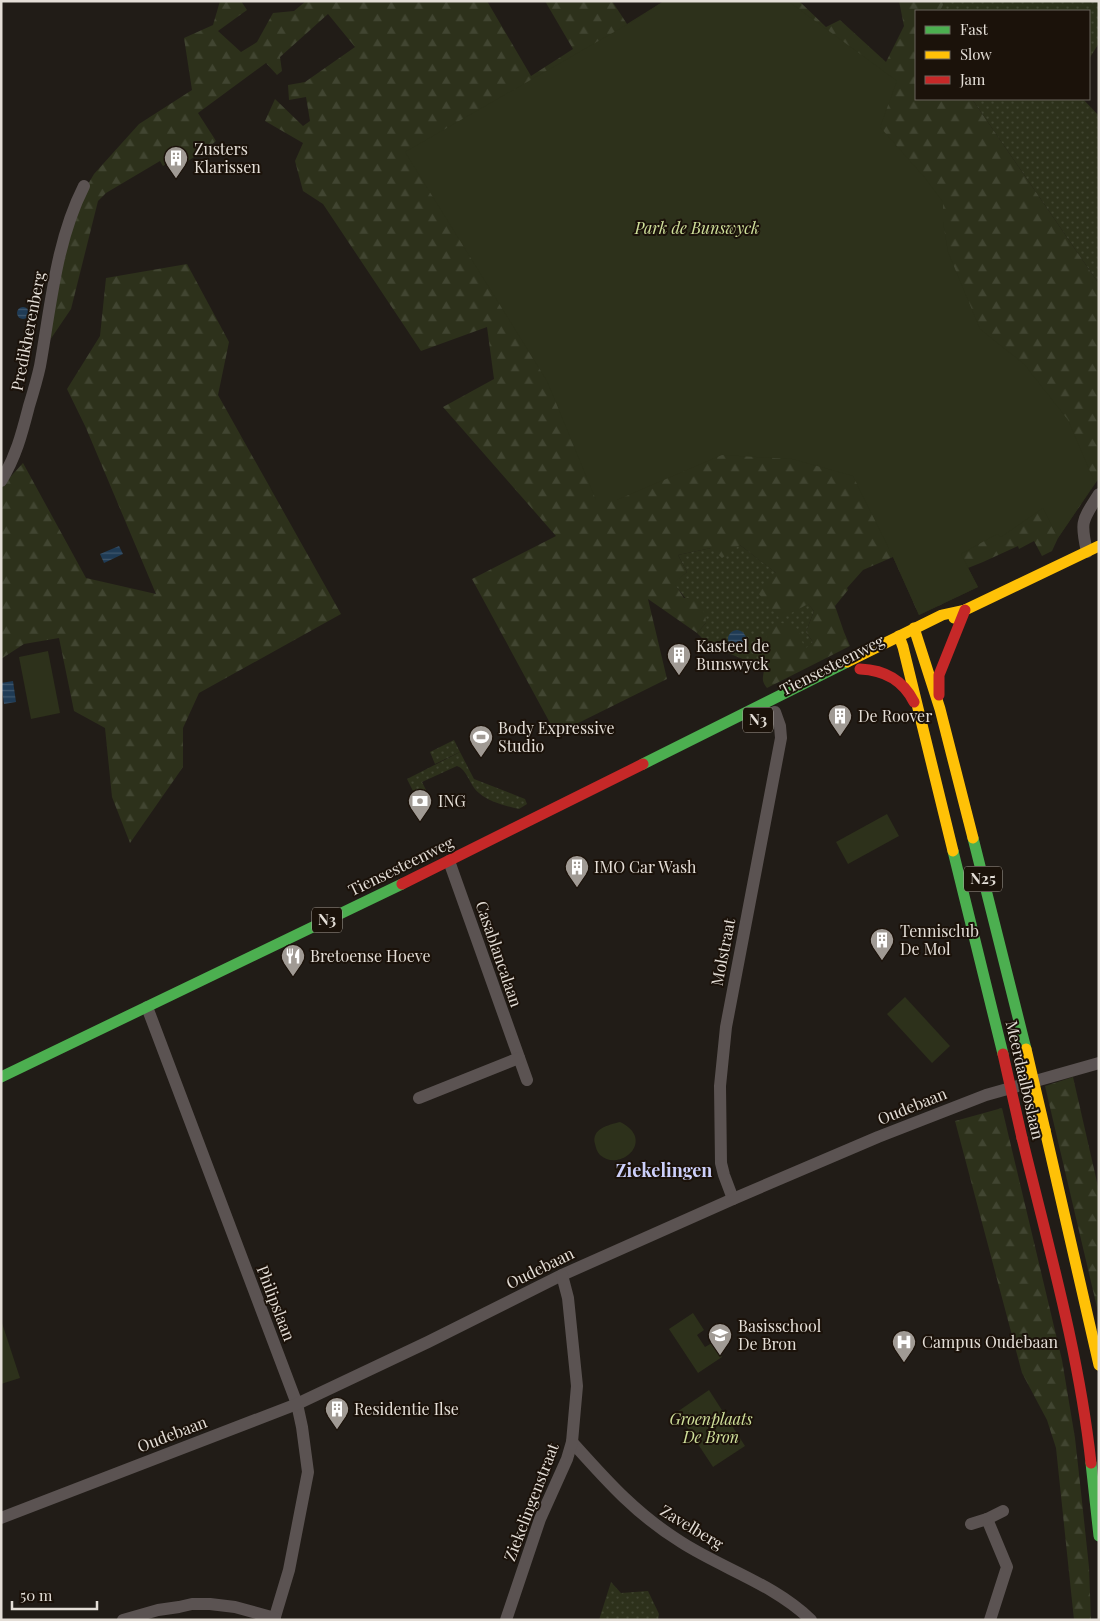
<svg xmlns="http://www.w3.org/2000/svg" width="1100" height="1621" font-family="'Playfair Display',serif">
<style>
.grass{fill:url(#grass-dots)}
.forest{fill:url(#forest-firs)}
.green{fill:#2d311b}
.water{fill:url(#water-rules)}
.lines{fill:none;stroke-linecap:round;stroke-linejoin:round}
.street{stroke:#5b5352;stroke-width:12}
.fast{stroke:#4caf50;stroke-width:11}
.slow{stroke:#ffc107;stroke-width:11}
.jam{stroke:#c62828;stroke-width:11}
.slow-bridge{stroke:#ffc107;stroke-width:11}
.jam-bridge{stroke:#c62828;stroke-width:11}
.labels{text-anchor:middle;stroke-width:4;stroke-linejoin:round;paint-order:stroke}
.shield{fill:#1b120a;stroke:#a8a19a;stroke-width:1}
.shield-label{font-size:15px;font-weight:bold;fill:#e4ded7}
.poi-label{font-size:16px;fill:#e4ded7;stroke:#1b120a;text-anchor:start}
.park-label{font-size:16px;font-style:italic;fill:#d0e19b;stroke:#1b120a}
.street-label{font-size:16px;fill:#e4ded7;stroke:#1b120a}
.neighbourhood-label{font-size:18px;font-weight:bold;fill:#cdd0fb;stroke:#1b120a}
</style>
<defs>
<pattern id="grass-dots" width="8" height="8" patternUnits="userSpaceOnUse" patternTransform="scale(1.25)"><rect width="8" height="8" fill="#2d311b"/><path d="M2 2h.1M6 6h.1" fill="none" stroke="#414531" stroke-width="1.8" stroke-linecap="round"/></pattern>
<pattern id="forest-firs" width="22" height="20" patternUnits="userSpaceOnUse" patternTransform="scale(1.25)"><rect width="22" height="20" fill="#2d311b"/><path d="M5 1l3.5 6h-7zM16 11l3.5 6h-7z" fill="#414531"/></pattern>
<pattern id="water-rules" width="6" height="5" patternUnits="userSpaceOnUse" patternTransform="scale(1.25)"><rect width="6" height="5" fill="#1f3b55"/><path d="M0 2.5h6" fill="none" stroke="#3f576d"/></pattern>
</defs>
<rect width="100%" height="100%" fill="#211c17"/>
<!-- grass -->
<g class="grass">
<polygon points="945,1 1099,1 1099,43 1089,59 1089,11 940,11"/>
<polygon points="972,99 1083,99 1099,116 1099,284"/>
<path d="M740,545C766,565 794,585 814,611L806,632L813,642L806,649L801,642L762,656L764,668L709,645L697,633L706,623L673,583L687,572L678,555L711,548Z"/>
<polygon points="454,740 460,752 435,764 430,752"/>
<path d="M460,752L474,779L525,799L527,804L519,809C506,806 489,802 479,793C470,786 467,769 457,766L422,782L428,794L417,799L407,779Z"/>
<polygon points="611,1582 621,1593 648,1591 659,1614 658,1620 599,1620"/>
</g>
<!-- forest -->
<g class="forest">
<path d="M220,1H241L247,10L218,31L241,52L257,42L273,13L294,11L306,1H487L531,76L573,49L545,1H612L627,24L664,1H799L826,27L840,20L886,62L904,26L899,1H945L940,11H916V99H972L1099,284V478L1058,538L1052,551L1042,556L1034,541L1019,549L1018,546L983,562L968,568L978,587L919,615L893,557L863,570L847,588L848,590L835,606L844,632L850,646L767,688C761,680 763,679 764,669C764,648 759,637 780,623C806,626 795,634 806,648L813,642L806,632L814,611L808,604L780,619L758,593L776,573L740,545L722,558L711,548L678,555L687,572L674,583L684,598H695L705,614L706,623L697,633L648,599L667,679L556,734L472,579L556,536L443,407L494,379L487,327L421,351L323,204L303,191L295,161L303,143L265,121L275,99L303,126L310,121L306,97L289,100L288,85L305,82L355,47L328,14L280,57L282,71L277,75L266,63L198,113L216,141L205,150L185,163L180,156L163,166L160,161L106,193L98,201L71,309L50,340L59,272L77,203L94,174L139,124L192,90L184,38L213,25Z"/>
<polygon points="187,264 229,342 218,395 341,614 199,693 183,728 183,767 130,843 112,797 105,728 74,711 59,638 24,644 1,659 1,487 23,463 86,578 156,594 86,428 67,389 100,336 106,278"/>
<polygon points="1073,1077 1099,1191 1099,1316 1045,1086"/>
<polygon points="1002,1108 1062,1360 1075,1438 1081,1492 1089,1567 1091,1620 1074,1620 1056,1448 1047,1420 1022,1373 955,1121"/>
</g>
<!-- green -->
<g class="green">
<polygon points="664,1 788,1 897,81 880,127 925,178 943,202 943,222 948,252 980,329 1024,364 1068,420 1095,483 1058,538 1043,508 1001,537 997,534 961,554 978,587 919,615 893,557 853,476 792,459 722,455 617,500 596,500 547,381 405,152 635,20"/>
<polygon points="48,651 60,713 31,719 19,657"/>
<polygon points="887,814 899,836 848,864 836,842"/>
<polygon points="905,997 950,1046 932,1063 887,1014"/>
<path d="M620,1122C657,1140 620,1173 600,1155C597,1152 596,1148 595,1144C591,1129 608,1125 620,1122Z"/>
<polygon points="693,1313 704,1330 697,1335 705,1347 712,1343 722,1357 698,1373 669,1329"/>
<polygon points="2,1323 20,1378 1,1384 1,1324"/>
<polygon points="709,1390 745,1446 713,1467 677,1412"/>
</g>
<!-- water -->
<g class="water">
<circle cx="23" cy="313" r="6"/>
<polygon points="119,546 123,554 104,563 100,554"/>
<circle cx="737" cy="639" r="9"/>
<polygon points="13,681 16,702 4,704 1,683"/>
</g>
<g class="lines">
<!-- street -->
<g class="street">
<path d="M1,481C16,457 22,433 29,406C33,393 37,380 40,366C51,305 56,241 84,186"/>
<path d="M1087,552C1080,521 1082,521 1099,494"/>
<polyline points="449,861 527,1080"/>
<polyline points="147,1007 297,1404 302,1427 308,1472 289,1570 274,1620"/>
<polyline points="419,1098 519,1058"/>
<polyline points="733,1199 724,1175 721,1163 720,1086 726,1027 781,738 780,726 775,712"/>
<path d="M572,1442C607,1481 636,1514 681,1542C723,1569 774,1584 811,1620"/>
<polyline points="1,1518 297,1404 428,1342 562,1275 733,1199 878,1137 986,1095 1099,1063"/>
<polyline points="987,1519 1007,1567 990,1620"/>
<polyline points="971,1524 987,1519 1003,1511"/>
<polyline points="123,1620 158,1610 179,1607 192,1604 210,1604 235,1607 275,1618"/>
<polyline points="506,1620 540,1519 567,1459 572,1442 577,1386 568,1298 562,1275"/>
</g>
<!-- fast -->
<g class="fast">
<polyline points="643,764 847,662"/>
<polyline points="973,838 1026,1049"/>
<polyline points="953,851 1003,1054"/>
<polyline points="1,1077 402,884"/>
<polyline points="1091,1463 1099,1536"/>
</g>
<!-- slow -->
<g class="slow">
<polyline points="954,618 965,610 1099,546"/>
<polyline points="914,628 940,709 973,838"/>
<polyline points="899,636 903,647 953,851"/>
<polyline points="847,662 942,615 965,610"/>
<polyline points="1045,1130 1099,1365"/>
</g>
<!-- jam -->
<g class="jam">
<path d="M860,669C885,670 903,680 914,702"/>
<polyline points="939,695 939,675 965,610"/>
<polyline points="402,884 643,764"/>
<path d="M1022,1138C1048,1245 1079,1353 1091,1463"/>
</g>
<!-- slow-bridge -->
<polyline class="slow-bridge" points="1026,1049 1045,1130"/>
<!-- jam-bridge -->
<polyline class="jam-bridge" points="1003,1054 1022,1138"/>
</g>
<!-- icons -->
<defs>
<g id="building-pin" transform="scale(1.25)"><path d="M0 17L-7.5 6A9.5 9.5 0 1 1 7.5 6Z" fill="#a09a94" stroke="#1b120a"/><path d="M-4-6H4V6H1V3H-1V6H-4ZM-2.5-4.3h1.7v1.8h-1.7ZM.8-4.3h1.7v1.8H.8ZM-2.5-1h1.7V.8h-1.7ZM.8-1h1.7V.8H.8Z" fill="#fff"/></g>
<g id="stadium-pin" transform="scale(1.25)"><path d="M0 17L-7.5 6A9.5 9.5 0 1 1 7.5 6Z" fill="#a09a94" stroke="#1b120a"/><path d="M0-5a6.5 5 0 1 0 0 10a6.5 5 0 1 0 0-10ZM-3.5-1.8h7v3.6h-7Z" fill="#fff"/></g>
<g id="bank-pin" transform="scale(1.25)"><path d="M0 17L-7.5 6A9.5 9.5 0 1 1 7.5 6Z" fill="#a09a94" stroke="#1b120a"/><path d="M-6-4H6V4H-6ZM0-2.3a2.3 2.3 0 1 0 0 4.6a2.3 2.3 0 1 0 0-4.6Z" fill="#fff"/></g>
<g id="restaurant-pin" transform="scale(1.25)"><path d="M0 17L-7.5 6A9.5 9.5 0 1 1 7.5 6Z" fill="#a09a94" stroke="#1b120a"/><path d="M-5-6h1v4h1v-4h1v4h1v-4h1v5L-1.5 .5V6h-2V.5L-5-1ZM5-6V6H3V1.5H1.5Q1.5-4 5-6Z" fill="#fff"/></g>
<g id="school-pin" transform="scale(1.25)"><path d="M0 17L-7.5 6A9.5 9.5 0 1 1 7.5 6Z" fill="#a09a94" stroke="#1b120a"/><path d="M0-5L7-2L0 1L-7-2ZM-4 1L0 2.5L4 1V4Q0 6-4 4Z" fill="#fff"/></g>
<g id="hospital-pin" transform="scale(1.25)"><path d="M0 17L-7.5 6A9.5 9.5 0 1 1 7.5 6Z" fill="#a09a94" stroke="#1b120a"/><path d="M-5-5h3v3.5h4V-5h3V5h-3V1.5h-4V5h-3Z" fill="#fff"/></g>
</defs>
<g fill-rule="evenodd">
<use href="#building-pin" x="176" y="158"/>
<use href="#building-pin" x="679" y="655"/>
<use href="#building-pin" x="840" y="716"/>
<use href="#stadium-pin" x="481" y="737"/>
<use href="#bank-pin" x="420" y="801"/>
<use href="#building-pin" x="577" y="867"/>
<use href="#building-pin" x="882" y="940"/>
<use href="#restaurant-pin" x="293" y="956"/>
<use href="#school-pin" x="720" y="1335"/>
<use href="#hospital-pin" x="904" y="1342"/>
<use href="#building-pin" x="337" y="1409"/>
</g>
<g class="labels">
<!-- shield labels -->
<g class="shield">
<rect x="743" y="707.5" width="30" height="25" rx="4"/>
<rect x="964" y="866.5" width="38" height="25" rx="4"/>
<rect x="312" y="907.5" width="30" height="25" rx="4"/>
</g>
<g class="shield-label">
<text x="758" y="725">N3</text>
<text x="983" y="884">N25</text>
<text x="327" y="925">N3</text>
</g>
<!-- poi labels -->
<g class="poi-label">
<text x="194" y="155">Zusters<tspan x="194" dy="18">Klarissen</tspan></text>
<text x="696" y="652">Kasteel de<tspan x="696" dy="18">Bunswyck</tspan></text>
<text x="858" y="722">De Roover</text>
<text x="498" y="734">Body Expressive<tspan x="498" dy="18">Studio</tspan></text>
<text x="438" y="807">ING</text>
<text x="594" y="873">IMO Car Wash</text>
<text x="900" y="937">Tennisclub<tspan x="900" dy="18">De Mol</tspan></text>
<text x="310" y="962">Bretoense Hoeve</text>
<text x="738" y="1332">Basisschool<tspan x="738" dy="18">De Bron</tspan></text>
<text x="922" y="1348">Campus Oudebaan</text>
<text x="354" y="1415">Residentie Ilse</text>
</g>
<!-- park labels -->
<g class="park-label">
<text x="697" y="234">Park de Bunswyck</text>
<text x="711" y="1425">Groenplaats<tspan x="711" dy="18">De Bron</tspan></text>
</g>
<!-- street labels -->
<g class="street-label">
<text transform="translate(28 331) rotate(-79)" y="6">Predikherenberg</text>
<text transform="translate(832 665) rotate(-27)" y="6">Tiensesteenweg</text>
<text transform="translate(401 866) rotate(-26)" y="6">Tiensesteenweg</text>
<text transform="translate(723 952) rotate(-79)" y="6">Molstraat</text>
<text transform="translate(499 954) rotate(71)" y="6">Casablancalaan</text>
<text transform="translate(1025 1080) rotate(77)" y="6">Meerdaalboslaan</text>
<text transform="translate(912 1106) rotate(-22)" y="6">Oudebaan</text>
<text transform="translate(540 1268) rotate(-26)" y="6">Oudebaan</text>
<text transform="translate(276 1303) rotate(69)" y="6">Philipslaan</text>
<text transform="translate(172 1434) rotate(-21)" y="6">Oudebaan</text>
<text transform="translate(531 1502) rotate(-69)" y="6">Ziekelingenstraat</text>
<text transform="translate(692 1527) rotate(31)" y="6">Zavelberg</text>
</g>
<!-- neighbourhood labels -->
<g class="neighbourhood-label">
<text x="664" y="1177">Ziekelingen</text>
</g>
</g>
<!-- border -->
<rect width="1100" height="1621" fill="none" stroke="#e4ded7" stroke-width="5"/>
<!-- legend -->
<rect x="915" y="10" width="175" height="90" fill="#1b120a" stroke="#6b645c"/>
<rect x="925" y="26" width="25" height="8" fill="#4caf50" stroke="#6b645c"/>
<text x="960" y="35" font-size="15" fill="#e4ded7">Fast</text>
<rect x="925" y="51" width="25" height="8" fill="#ffc107" stroke="#6b645c"/>
<text x="960" y="60" font-size="15" fill="#e4ded7">Slow</text>
<rect x="925" y="76" width="25" height="8" fill="#c62828" stroke="#6b645c"/>
<text x="960" y="85" font-size="15" fill="#e4ded7">Jam</text>
<!-- scale -->
<path d="M12 1601v8h85v-8" fill="none" stroke="#e4ded7" stroke-width="2.5"/>
<text x="20" y="1601" font-size="15" fill="#e4ded7" stroke="#1b120a" stroke-width="4" paint-order="stroke">50 m</text>
</svg>
